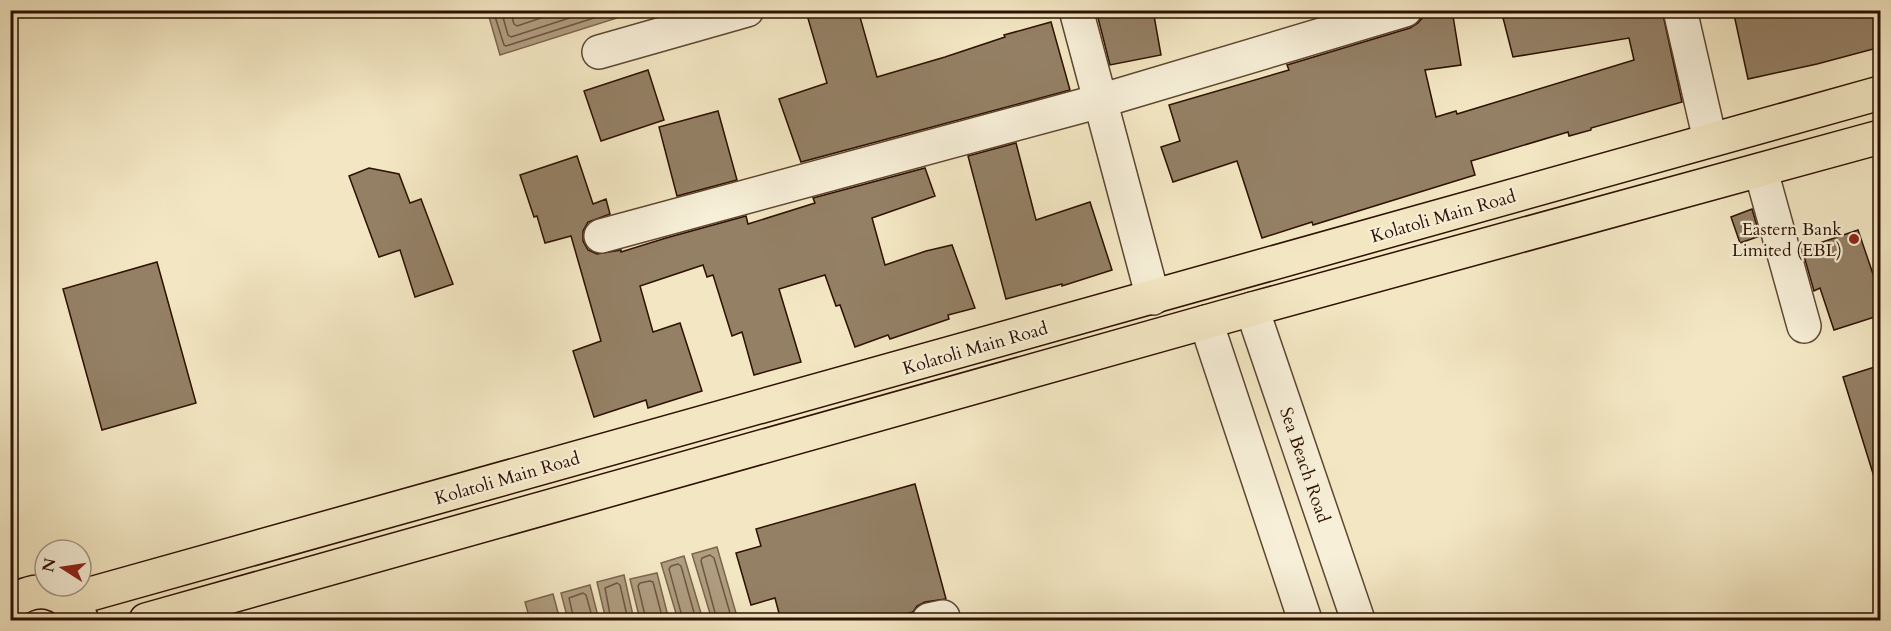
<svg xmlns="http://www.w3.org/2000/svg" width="1891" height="631" font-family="Cardo,serif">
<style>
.water{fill:#b09e81;stroke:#7c654d;stroke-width:1.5}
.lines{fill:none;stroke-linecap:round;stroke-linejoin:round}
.shore{stroke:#6e5740;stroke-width:1.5}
.building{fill:#948065;stroke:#2d1000;stroke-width:1.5}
.minor-casing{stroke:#5e4631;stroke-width:36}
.highway-casing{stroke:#2d1000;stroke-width:36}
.minor{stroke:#f7efd8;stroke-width:33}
.highway{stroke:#f3e7c3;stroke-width:33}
.poi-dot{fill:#8f2418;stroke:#f7efd8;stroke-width:2}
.labels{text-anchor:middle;stroke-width:4.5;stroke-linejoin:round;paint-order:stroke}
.street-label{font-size:18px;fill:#2d1000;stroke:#f7efd8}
.poi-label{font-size:18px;fill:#2d1000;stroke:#f7efd8;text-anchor:end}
</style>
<rect width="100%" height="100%" fill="#f3e7c3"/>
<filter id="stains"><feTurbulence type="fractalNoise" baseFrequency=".00333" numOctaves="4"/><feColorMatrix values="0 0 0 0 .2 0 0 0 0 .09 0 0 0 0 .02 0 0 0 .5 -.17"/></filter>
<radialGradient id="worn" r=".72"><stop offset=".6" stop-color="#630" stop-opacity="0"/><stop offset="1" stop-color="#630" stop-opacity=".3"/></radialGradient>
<!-- water -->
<g class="water">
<polygon points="487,10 639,10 639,11 500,55"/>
<polygon points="717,547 738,620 712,620 692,554"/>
<polygon points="684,556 703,620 678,620 661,563"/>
<polygon points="657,573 669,620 640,620 630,579"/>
<polygon points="624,575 634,620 606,620 597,582"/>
<polygon points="590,585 599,620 568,620 561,593"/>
<polygon points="553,594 560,620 530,620 525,602"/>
</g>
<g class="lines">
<!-- shore -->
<g class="shore">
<polyline points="493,10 504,45 506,46 619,10"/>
<polyline points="501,10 508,35 511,37 594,10"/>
<polyline points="510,10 514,24 517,26 565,10"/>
<polyline points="574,620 569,598 583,593 586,595 593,620"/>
<polyline points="611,620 605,588 617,583 620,585 628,620"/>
<polyline points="646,620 638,586 640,583 650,581 653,582 663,620"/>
<polyline points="683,620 669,569 671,566 678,564 681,566 696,620"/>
<polyline points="717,620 701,561 702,558 710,555 714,558 732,620"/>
</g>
</g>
<!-- building -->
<g class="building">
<polygon points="823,10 858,10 877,77 945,57 1005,37 1004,35 1051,22 1070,90 801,162 779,99 827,83 807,15"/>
<polygon points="1096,10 1153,10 1161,55 1110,65"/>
<polygon points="1423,10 1452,10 1461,65 1425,70 1436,117 1456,111 1457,114 1634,60 1629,38 1513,57 1501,10 1662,10 1682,102 1591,128 1591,130 1569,136 1568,132 1471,161 1475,175 1313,225 1312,222 1262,238 1237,161 1173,182 1161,147 1180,141 1169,105 1289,70 1287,65 1410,28 1418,23 1424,16"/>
<polygon points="1733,10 1881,10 1881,47 1817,64 1748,79"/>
<polygon points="648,70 664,120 601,141 584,91"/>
<polygon points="718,111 737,180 677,196 659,127"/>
<polygon points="1016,143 1036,220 1090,202 1112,270 1062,286 1062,284 1006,299 968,156"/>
<polygon points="577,156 593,204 606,199 610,214 588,222 583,231 583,241 588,250 597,254 621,250 621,252 666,238 746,216 748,224 815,203 813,198 925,168 935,196 872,218 885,265 926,251 952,245 975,308 948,315 949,319 890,339 888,335 855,347 840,305 836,306 825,275 779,289 801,362 754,375 742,332 732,336 713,275 707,277 703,265 640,286 653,332 680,323 702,391 648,408 646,400 594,417 573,351 601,341 571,236 545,243 537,216 534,217 520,175"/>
<polygon points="369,168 399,174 410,203 421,199 453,284 415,297 400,250 379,257 349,176"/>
<polygon points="1752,209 1760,236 1740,243 1731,217"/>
<polygon points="1858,230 1874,277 1881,275 1881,315 1834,330 1820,288 1814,291 1802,249"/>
<polygon points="157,262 196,403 102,430 63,289"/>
<polygon points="1881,365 1881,479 1875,480 1843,377"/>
<polygon points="915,484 946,599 925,602 917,606 913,612 881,621 781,621 775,598 751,605 736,553 761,546 756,529"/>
</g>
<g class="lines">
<!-- minor casing -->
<g class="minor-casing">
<g id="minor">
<polyline points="1076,10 1153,298"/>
<polyline points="1680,10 1710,140"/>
<polyline points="599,52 747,10"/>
<polyline points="1761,171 1804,326"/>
<polyline points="601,236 1100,101 1405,10"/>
<polyline points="1252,309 1358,620"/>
<polyline points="1206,322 1305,620"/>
<polyline points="929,620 943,617"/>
</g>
</g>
<!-- highway casing -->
<g class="highway-casing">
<g id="highway">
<polyline points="69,600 1880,93"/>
<path d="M10,604C37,583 64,590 81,618"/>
<polyline points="146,620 1252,309 1880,137"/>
</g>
</g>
<!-- minor -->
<use href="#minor" class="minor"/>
<!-- highway -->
<use href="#highway" class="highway"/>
</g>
<!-- markers -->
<circle class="poi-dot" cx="1854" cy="239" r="6"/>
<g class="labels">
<!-- street labels -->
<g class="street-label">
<text transform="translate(1443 216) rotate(-16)" y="6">Kolatoli Main Road</text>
<text transform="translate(975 348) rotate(-16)" y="6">Kolatoli Main Road</text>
<text transform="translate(1305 465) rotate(71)" y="6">Sea Beach Road</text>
<text transform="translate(507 478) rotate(-16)" y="6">Kolatoli Main Road</text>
</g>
<!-- poi labels -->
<g class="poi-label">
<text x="1842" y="235">Eastern Bank<tspan x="1842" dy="21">Limited (EBL)</tspan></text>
</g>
</g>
<!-- margin -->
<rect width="1891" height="631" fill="none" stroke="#f3e7c3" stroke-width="36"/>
<rect x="12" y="12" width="1867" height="607" fill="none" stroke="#2d1000" stroke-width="3"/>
<rect x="18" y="18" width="1855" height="595" fill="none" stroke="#2d1000" stroke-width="1.5"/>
<!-- north arrow -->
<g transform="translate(63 568) rotate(282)"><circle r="28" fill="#f7efd8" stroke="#a69682" stroke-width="1.5"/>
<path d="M0-4.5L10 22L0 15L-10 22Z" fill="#8f2418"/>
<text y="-9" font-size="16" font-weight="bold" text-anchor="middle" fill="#2d1000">N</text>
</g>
<rect width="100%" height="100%" filter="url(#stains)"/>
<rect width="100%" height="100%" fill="url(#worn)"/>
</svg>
